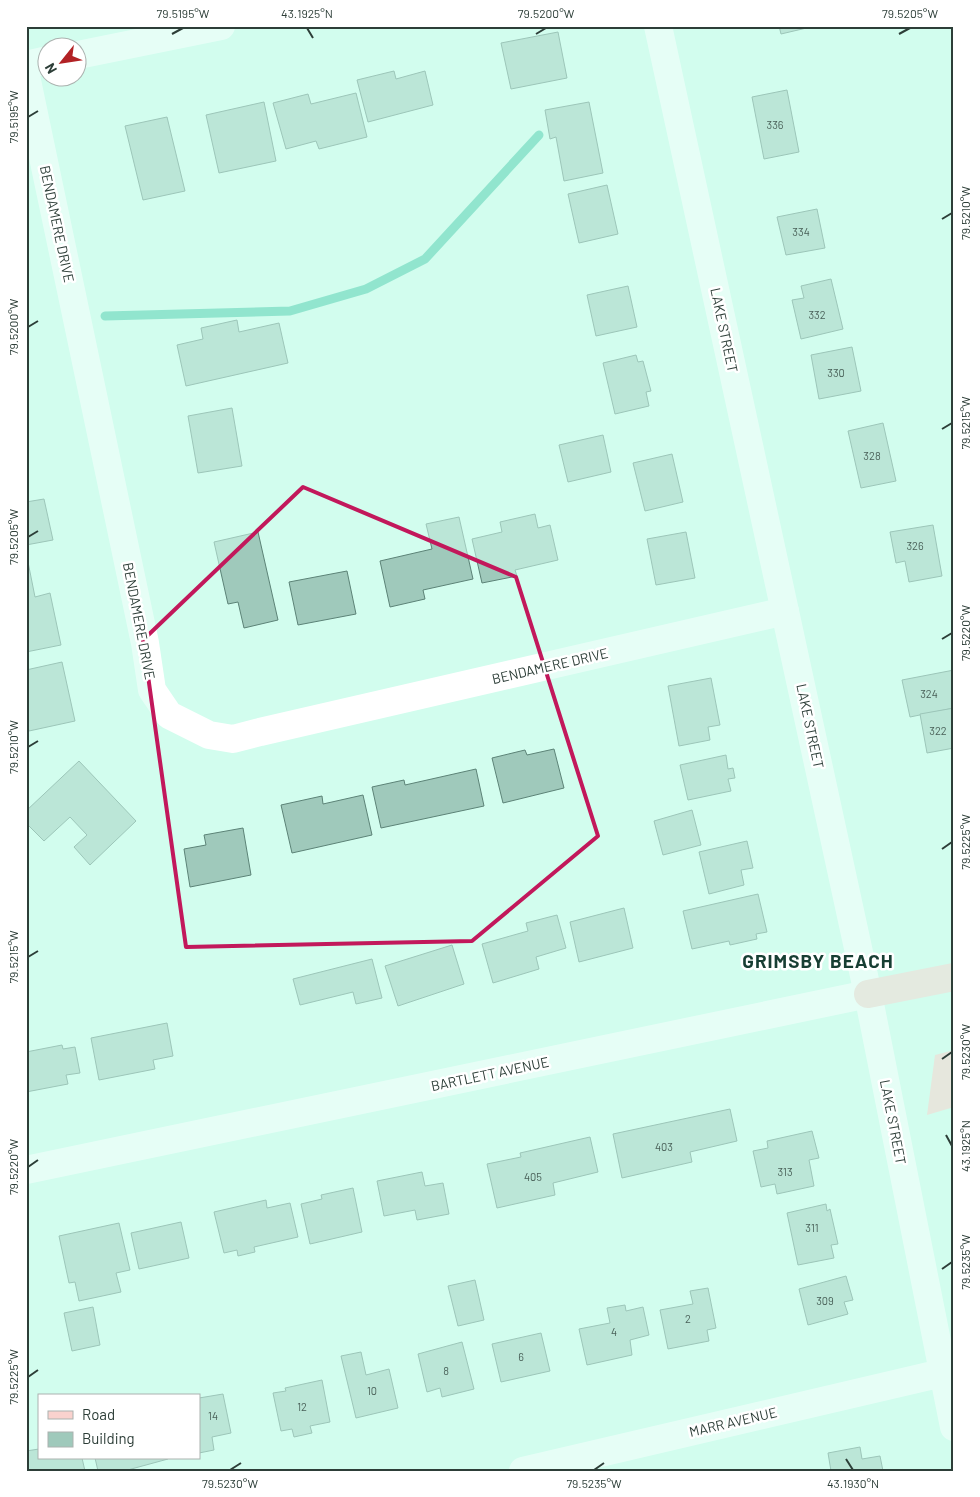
<svg xmlns="http://www.w3.org/2000/svg" width="980" height="1497" font-family="Barlow,sans-serif">
<style>
.green{fill:#ffcdc7}
.lines{fill:none;stroke-linecap:round;stroke-linejoin:round}
.stream{stroke:#44c8a7;stroke-width:9}
.building{fill:#9fc9bb;stroke:#5c8377}
.minor{stroke:#fff;stroke-width:28}
.major{stroke:#fad2ce;stroke-width:28}
.marked{fill:none;stroke:#c2185b;stroke-width:4;stroke-linejoin:round}
.ticks{fill:none;stroke:#2d3e38;stroke-width:2}
.labels{text-anchor:middle;stroke-width:5;stroke-linejoin:round;paint-order:stroke}
.number-label{font-size:11px;fill:#4a6159}
.street-label{font-size:14px;fill:#2d3e38;stroke:#fff}
.district-label{font-size:19px;font-weight:bold;letter-spacing:1px;fill:#173e33;stroke:#fff}
.neatline{fill:none;stroke:#2d3e38;stroke-width:2}
.ticks-label{font-size:12px;text-anchor:middle;fill:#2d3e38}
</style>
<rect width="100%" height="100%" fill="#d2fdee"/>
<!-- green -->
<polygon class="green" points="954,1050 954,1107 927,1115 935,1055"/>
<g class="lines">
<!-- stream -->
<polyline class="stream" points="105,316 290,311 366,289 425,259 539,135"/>
</g>
<!-- building -->
<g class="building">
<polygon points="779,26 815,26 781,34"/>
<polygon points="558,32 567,78 511,89 501,43"/>
<polygon points="394,71 396,79 425,71 433,105 368,122 357,80"/>
<polygon points="787,90 799,152 764,159 752,97"/>
<polygon points="356,93 367,137 319,149 316,141 286,149 273,103 308,94 311,104"/>
<polygon points="264,102 276,161 219,173 206,115"/>
<polygon points="589,102 603,173 564,181 556,137 550,139 545,110"/>
<polygon points="167,117 185,191 143,200 125,126"/>
<polygon points="607,185 618,234 579,243 568,194"/>
<polygon points="817,209 825,248 786,255 777,217"/>
<polygon points="831,279 843,329 801,339 792,300 804,298 801,286"/>
<polygon points="628,286 637,327 596,336 587,295"/>
<polygon points="237,320 239,332 279,323 288,363 186,386 177,345 203,339 201,328"/>
<polygon points="852,347 861,391 819,399 811,355"/>
<polygon points="636,355 638,362 643,361 651,391 646,392 649,406 615,414 603,363"/>
<polygon points="232,408 242,466 198,473 188,416"/>
<polygon points="883,423 896,481 861,488 848,431"/>
<polygon points="603,435 611,472 568,482 559,445"/>
<polygon points="672,454 683,502 645,511 633,463"/>
<polygon points="44,499 53,540 26,545 26,502"/>
<polygon points="535,514 538,528 550,525 558,560 515,570 517,576 482,583 472,539 502,532 500,522"/>
<polygon points="459,517 473,579 423,590 425,599 390,607 380,561 432,549 426,524"/>
<polygon points="933,525 942,576 909,582 905,561 896,563 890,532"/>
<polygon points="258,532 278,620 244,628 238,602 228,604 214,542"/>
<polygon points="686,532 695,578 656,585 647,539"/>
<polygon points="27,557 35,597 50,593 61,645 26,652"/>
<polygon points="347,571 356,614 298,625 289,582"/>
<polygon points="62,662 75,721 29,731 26,720 26,670"/>
<polygon points="954,670 954,708 910,717 902,680"/>
<polygon points="711,678 720,725 708,727 710,740 679,746 668,686"/>
<polygon points="954,708 954,748 927,753 920,714"/>
<polygon points="554,749 564,788 503,803 492,758 525,750 527,755"/>
<polygon points="726,755 728,769 733,768 735,778 728,779 731,791 688,800 680,765"/>
<polygon points="79,761 136,821 90,865 74,847 87,835 70,817 44,841 26,823 26,811"/>
<polygon points="476,769 484,806 381,828 372,787 404,780 405,785"/>
<polygon points="363,795 372,835 292,853 281,805 322,796 323,804"/>
<polygon points="692,810 701,845 663,855 654,821"/>
<polygon points="243,828 251,875 190,887 184,849 206,845 204,835"/>
<polygon points="747,841 753,868 741,870 744,885 709,894 699,852"/>
<polygon points="758,894 767,932 756,934 757,939 730,945 729,941 692,949 683,911"/>
<polygon points="624,908 633,948 579,962 570,922"/>
<polygon points="557,915 566,948 536,957 539,969 493,983 482,944 528,931 526,923"/>
<polygon points="452,945 464,984 398,1006 385,966"/>
<polygon points="372,959 382,998 356,1004 353,992 300,1005 293,979"/>
<polygon points="167,1023 173,1056 153,1060 155,1069 99,1080 91,1038"/>
<polygon points="62,1045 63,1049 75,1047 80,1073 66,1075 68,1084 26,1092 26,1052"/>
<polygon points="730,1109 737,1141 690,1152 692,1162 622,1178 613,1134"/>
<polygon points="812,1131 819,1158 809,1160 814,1186 777,1194 775,1184 761,1187 753,1151 768,1148 767,1141"/>
<polygon points="590,1137 598,1172 553,1183 555,1195 497,1208 487,1164 521,1157 520,1153"/>
<polygon points="422,1172 425,1186 443,1183 449,1214 417,1220 415,1210 384,1216 377,1181"/>
<polygon points="353,1188 362,1232 310,1244 301,1204 322,1199 321,1195"/>
<polygon points="266,1200 267,1208 290,1203 298,1237 254,1247 255,1252 238,1256 237,1250 224,1253 214,1212"/>
<polygon points="826,1204 827,1211 830,1209 838,1244 831,1245 834,1258 798,1265 787,1213"/>
<polygon points="181,1222 189,1258 139,1269 131,1233"/>
<polygon points="119,1223 130,1270 116,1273 121,1292 79,1301 75,1282 69,1283 59,1236"/>
<polygon points="846,1276 853,1300 844,1302 848,1314 808,1325 799,1289"/>
<polygon points="475,1280 484,1320 458,1326 448,1286"/>
<polygon points="708,1288 716,1328 707,1330 709,1341 668,1349 660,1310 693,1304 690,1291"/>
<polygon points="625,1305 626,1311 643,1307 649,1335 630,1340 632,1355 587,1365 579,1329 610,1323 607,1308"/>
<polygon points="93,1307 100,1345 72,1351 64,1313"/>
<polygon points="541,1333 550,1371 501,1382 492,1344"/>
<polygon points="462,1342 474,1389 442,1397 440,1388 427,1392 418,1354"/>
<polygon points="361,1352 366,1375 389,1369 398,1408 356,1418 341,1356"/>
<polygon points="322,1380 330,1422 310,1426 312,1433 294,1437 292,1429 281,1431 273,1393 286,1391 285,1388"/>
<polygon points="223,1394 231,1433 212,1437 214,1450 199,1453 199,1398"/>
<polygon points="860,1447 862,1459 880,1456 883,1471 831,1471 828,1453"/>
<polygon points="39,1449 39,1458 82,1458 85,1471 26,1471 26,1451"/>
<polygon points="95,1458 168,1458 168,1459 124,1471 98,1471"/>
</g>
<g class="lines">
<!-- minor -->
<g class="minor">
<polyline points="658,26 868,994 954,1427"/>
<polyline points="78,55 221,26"/>
<polyline points="26,65 48,60"/>
<polyline points="26,76 145,643 152,690 169,715 209,735 233,739 260,732 785,611"/>
<polyline points="26,1170 868,994"/>
<polyline points="523,1471 942,1373"/>
</g>
<!-- major -->
<polyline class="major" points="868,994 954,977"/>
</g>
<!-- marked area -->
<path d="M0 0H980V1497H0ZM303,487L516,577L598,836L472,941L186,947L143,640Z" fill="#d2fdee" fill-opacity=".55" fill-rule="evenodd"/>
<path class="marked" d="M303,487L516,577L598,836L472,941L186,947L143,640Z"/>
<!-- ticks -->
<path class="ticks" d="M307,28L313,38M172,34L183,28M536,34L546,28M899,34L910,28M28,117L38,111M942,219L952,213M28,327L38,321M942,429L952,423M28,537L38,531M942,639L952,633M28,747L38,741M942,849L952,842M28,957L38,951M942,1059L952,1052M946,1135L952,1146M28,1167L38,1160M942,1269L952,1262M28,1377L38,1370M846,1459L853,1470M230,1470L241,1463M594,1470L604,1463"/>
<g class="labels">
<!-- number labels -->
<g class="number-label">
<text x="775" y="129">336</text>
<text x="801" y="236">334</text>
<text x="817" y="319">332</text>
<text x="836" y="377">330</text>
<text x="872" y="460">328</text>
<text x="915" y="550">326</text>
<text x="929" y="698">324</text>
<text x="938" y="735">322</text>
<text x="664" y="1151">403</text>
<text x="785" y="1176">313</text>
<text x="533" y="1181">405</text>
<text x="812" y="1232">311</text>
<text x="825" y="1305">309</text>
<text x="688" y="1323">2</text>
<text x="614" y="1336">4</text>
<text x="521" y="1361">6</text>
<text x="446" y="1375">8</text>
<text x="372" y="1395">10</text>
<text x="302" y="1411">12</text>
<text x="213" y="1420">14</text>
</g>
<!-- street labels -->
<g class="street-label">
<text transform="translate(57 224) rotate(78)" y="5">BENDAMERE DRIVE</text>
<text transform="translate(724 330) rotate(78)" y="5">LAKE STREET</text>
<text transform="translate(139 621) rotate(79)" y="5">BENDAMERE DRIVE</text>
<text transform="translate(550 666) rotate(-13)" y="5">BENDAMERE DRIVE</text>
<text transform="translate(810 726) rotate(78)" y="5">LAKE STREET</text>
<text transform="translate(490 1074) rotate(-12)" y="5">BARTLETT AVENUE</text>
<text transform="translate(893 1122) rotate(79)" y="5">LAKE STREET</text>
<text transform="translate(733 1422) rotate(-13)" y="5">MARR AVENUE</text>
</g>
<!-- district labels -->
<g class="district-label">
<text x="818" y="968">GRIMSBY BEACH</text>
</g>
</g>
<!-- border -->
<rect width="980" height="1497" fill="none" stroke="#ffffff" stroke-width="55"/>
<!-- legend -->
<rect x="38" y="1394" width="162" height="65" fill="#ffffff" stroke="#abb2af"/>
<rect x="48" y="1411" width="25" height="8" fill="#fad2ce" stroke="#abb2af"/>
<text x="82" y="1420" font-size="15" fill="#2d3e38">Road</text>
<rect x="48" y="1432" width="25" height="15" fill="#9fc9bb" stroke="#abb2af"/>
<text x="82" y="1444" font-size="15" fill="#2d3e38">Building</text>
<!-- north arrow -->
<g transform="translate(62 62) rotate(240)"><circle r="24" fill="#ffffff" stroke="#abb2af"/>
<path d="M0-4L9 19L0 12L-9 19Z" fill="#b22225"/>
<text y="-8" font-size="14" font-weight="bold" text-anchor="middle" fill="#2d3e38">N</text>
</g>
<rect x="28" y="28" width="924" height="1442" class="neatline"/>
<g class="ticks-label">
<text x="183" y="18">79.5195°W</text>
<text x="307" y="18">43.1925°N</text>
<text x="546" y="18">79.5200°W</text>
<text x="910" y="18">79.5205°W</text>
<text transform="translate(14 117) rotate(-90)" y="4">79.5195°W</text>
<text transform="translate(966 213) rotate(-90)" y="4">79.5210°W</text>
<text transform="translate(14 327) rotate(-90)" y="4">79.5200°W</text>
<text transform="translate(966 423) rotate(-90)" y="4">79.5215°W</text>
<text transform="translate(14 537) rotate(-90)" y="4">79.5205°W</text>
<text transform="translate(966 633) rotate(-90)" y="4">79.5220°W</text>
<text transform="translate(14 747) rotate(-90)" y="4">79.5210°W</text>
<text transform="translate(966 842) rotate(-90)" y="4">79.5225°W</text>
<text transform="translate(14 957) rotate(-90)" y="4">79.5215°W</text>
<text transform="translate(966 1052) rotate(-90)" y="4">79.5230°W</text>
<text transform="translate(966 1146) rotate(-90)" y="4">43.1925°N</text>
<text transform="translate(14 1167) rotate(-90)" y="4">79.5220°W</text>
<text transform="translate(966 1262) rotate(-90)" y="4">79.5235°W</text>
<text transform="translate(14 1377) rotate(-90)" y="4">79.5225°W</text>
<text x="230" y="1488">79.5230°W</text>
<text x="594" y="1488">79.5235°W</text>
<text x="853" y="1488">43.1930°N</text>
</g>
</svg>
